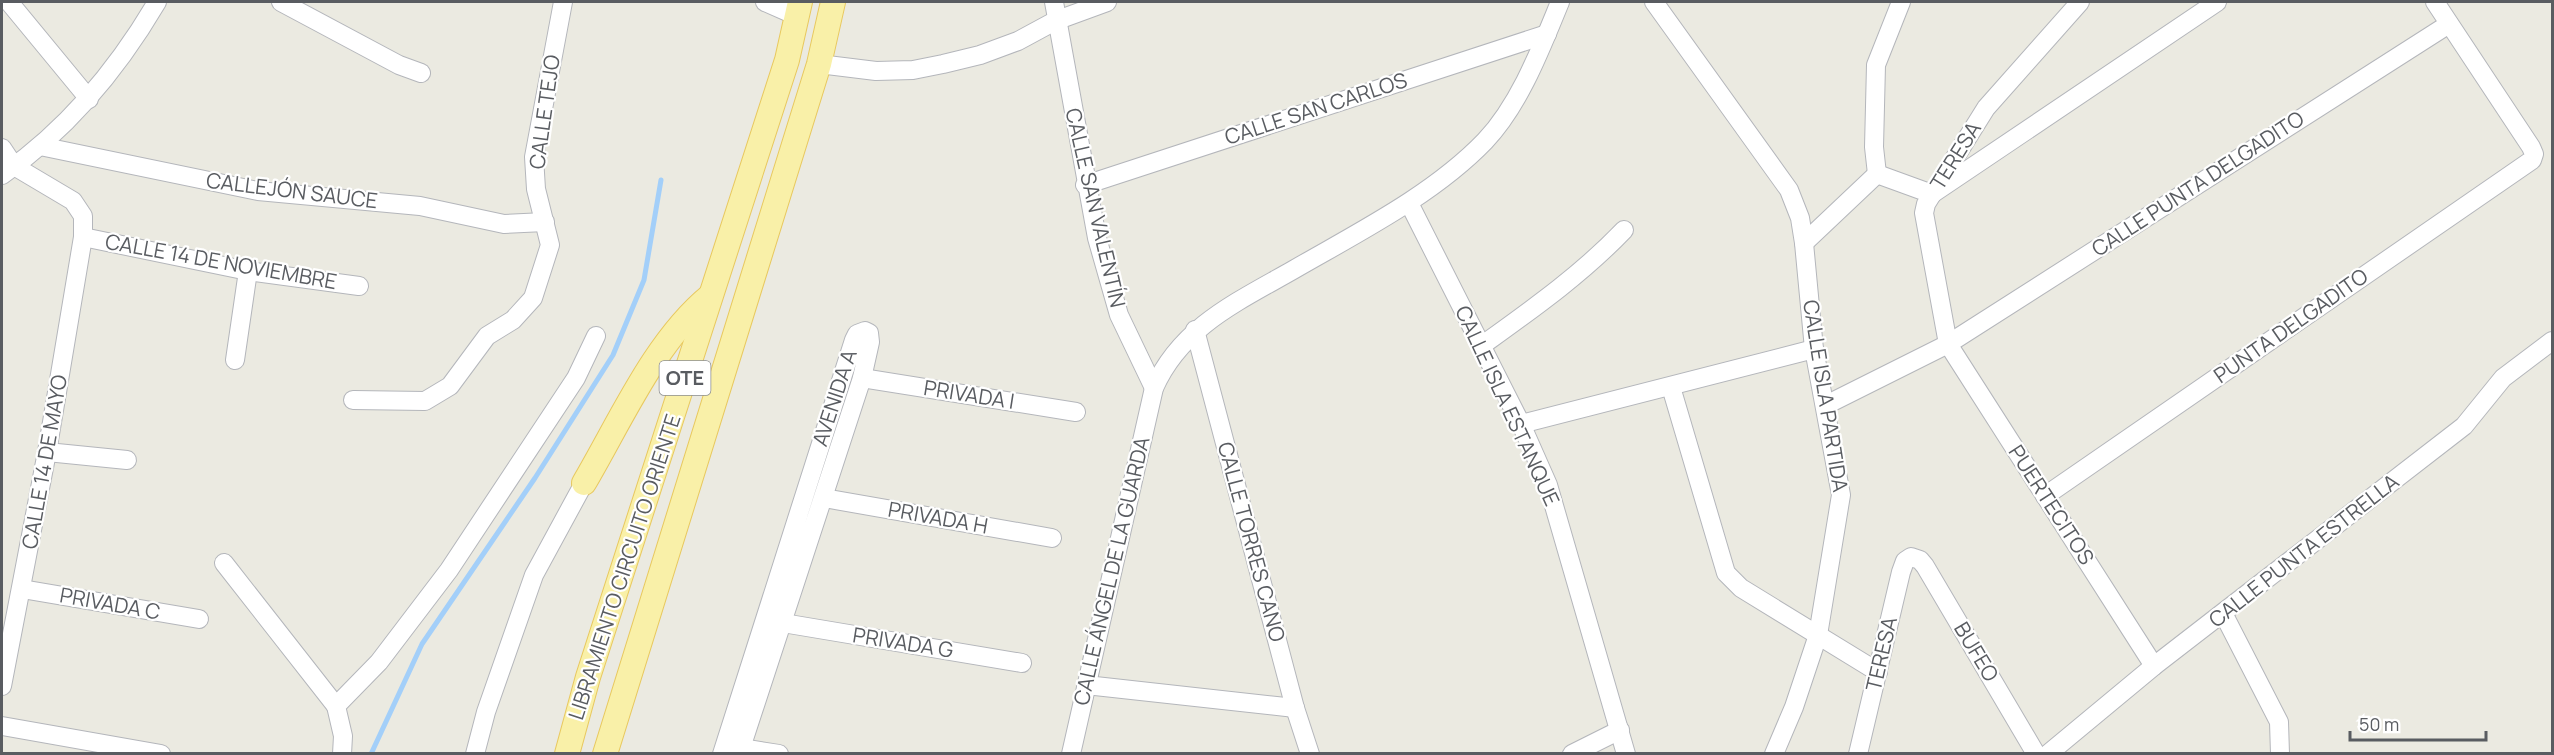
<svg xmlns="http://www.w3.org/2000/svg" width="2554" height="755" font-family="Manrope,sans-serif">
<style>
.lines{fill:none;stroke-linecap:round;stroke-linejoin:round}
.stream{stroke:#a3cff9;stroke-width:5}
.minor-casing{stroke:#b4b6bb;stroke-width:20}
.major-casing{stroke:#e8c85e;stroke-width:26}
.minor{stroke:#fff;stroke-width:18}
.major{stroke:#f9f0a8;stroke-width:24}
.labels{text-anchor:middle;stroke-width:4.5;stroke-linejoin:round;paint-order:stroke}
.shield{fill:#fff;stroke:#8b8d90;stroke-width:1.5}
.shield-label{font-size:20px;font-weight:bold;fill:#595c61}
.street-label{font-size:21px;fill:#595c61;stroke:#fff}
</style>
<rect width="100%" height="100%" fill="#ebeae1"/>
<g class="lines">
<!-- stream -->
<polyline class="stream" points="371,754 422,644 535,478 613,355 644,280 661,180"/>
<!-- minor casing -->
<g class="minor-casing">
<g id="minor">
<polyline points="9,2 89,99"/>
<polyline points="281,2 399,65 421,73"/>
<polyline points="765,2 797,16"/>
<polyline points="1054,2 1097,238 1119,315 1154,388"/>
<polyline points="1654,2 1789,190 1800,218 1804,243 1814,349 1841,495 1818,635 1794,707 1774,754"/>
<polyline points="2080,2 1986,108 1926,204 1924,213 1948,344 2154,666"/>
<polyline points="819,64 876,71 913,70 943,64 980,55 1018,41 1055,21 1107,2"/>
<polyline points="40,146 258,191 420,206 504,224 545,222"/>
<polyline points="2,148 14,166"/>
<polyline points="1877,174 1932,194 2217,2"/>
<polyline points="1877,174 1874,147 1876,65 1901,2"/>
<path d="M2,175C67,130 117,70 157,2"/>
<polyline points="1085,185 1547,34"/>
<polyline points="1409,203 1521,424 1548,485 1626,754"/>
<polyline points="83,237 248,271 359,286"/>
<polyline points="1804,243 1877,174"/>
<polyline points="1195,330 1295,708 1310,754"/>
<path d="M1481,346C1531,310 1581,275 1624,230"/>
<polyline points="235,360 248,271"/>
<polyline points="862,378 1076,412"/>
<polyline points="1671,387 1726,573 1741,588 1878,672"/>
<polyline points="353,400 425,401 450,386 487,336 513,320 533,298 550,245 536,189 534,157 563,2"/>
<polyline points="1826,405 1948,344 2449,24"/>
<polyline points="1521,424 1814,349"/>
<polyline points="47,452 127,460"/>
<polyline points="2045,496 2532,160 2534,154 2531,147 2435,2"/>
<polyline points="824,498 1052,538"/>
<polyline points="224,563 336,706"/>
<polyline points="22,589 199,619"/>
<polyline points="2224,615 2279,722 2280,754"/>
<polyline points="783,623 1022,663"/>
<polyline points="1086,685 1295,708"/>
<polyline points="2,686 47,452 83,237 83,216 73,201 14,166"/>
<polyline points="2,726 161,754"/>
<polyline points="729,746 779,754"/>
<polyline points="342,754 343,736 336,706 379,662 449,570 576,378 596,336"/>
<polyline points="475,754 486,712 534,575 584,483"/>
<polyline points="722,754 854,340 857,334 865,331 869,333 870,342 862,378 741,748"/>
<path d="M1071,754L1154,388C1181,327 1237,302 1293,270C1357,233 1433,195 1485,141C1520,104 1541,48 1560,2"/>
<polyline points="1572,754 1620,730"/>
<polyline points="1858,754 1901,572 1905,561 1911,557 1920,560 1925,566 2036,754"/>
<polyline points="2048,754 2154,666 2464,426 2503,378 2552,341"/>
</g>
</g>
<!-- major casing -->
<g class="major-casing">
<g id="major">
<path d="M584,483C620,422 655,341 710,296"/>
<polyline points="567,754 588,677 787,60 800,2"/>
<polyline points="605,754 819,64 833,2"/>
</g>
</g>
<!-- minor -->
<use href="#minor" class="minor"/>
<!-- major -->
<use href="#major" class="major"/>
</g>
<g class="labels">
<!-- shield labels -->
<rect class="shield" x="659.5" y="361" width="51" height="34" rx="4.5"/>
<g class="shield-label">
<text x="685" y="385">OTE</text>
</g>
<!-- street labels -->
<g class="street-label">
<text transform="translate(1316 109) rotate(-18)" y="7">CALLE SAN CARLOS</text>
<text transform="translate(545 112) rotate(-82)" y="7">CALLE TEJO</text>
<text transform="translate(1956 156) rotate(-58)" y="7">TERESA</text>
<text transform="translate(2198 184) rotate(-33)" y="7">CALLE PUNTA DELGADITO</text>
<text transform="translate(292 191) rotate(7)" y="7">CALLEJÓN SAUCE</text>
<text transform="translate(1095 208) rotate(77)" y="7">CALLE SAN VALENTÍN</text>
<text transform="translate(221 262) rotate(10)" y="7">CALLE 14 DE NOVIEMBRE</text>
<text transform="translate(2291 326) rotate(-35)" y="7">PUNTA DELGADITO</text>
<text transform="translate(969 395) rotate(9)" y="7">PRIVADA I</text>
<text transform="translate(1825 396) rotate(81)" y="7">CALLE ISLA PARTIDA</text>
<text transform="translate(835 398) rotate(-72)" y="7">AVENIDA A</text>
<text transform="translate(1507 406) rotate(65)" y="7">CALLE ISLA ESTANQUE</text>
<text transform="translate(45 462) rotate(-80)" y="7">CALLE 14 DE MAYO</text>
<text transform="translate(2051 505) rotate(57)" y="7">PUERTECITOS</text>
<text transform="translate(938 518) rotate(10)" y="7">PRIVADA H</text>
<text transform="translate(1251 542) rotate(75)" y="7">CALLE TORRES CANO</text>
<text transform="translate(2304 551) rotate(-38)" y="7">CALLE PUNTA ESTRELLA</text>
<text transform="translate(625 567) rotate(-72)" y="7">LIBRAMIENTO CIRCUITO ORIENTE</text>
<text transform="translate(1112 571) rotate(-77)" y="7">CALLE ÁNGEL DE LA GUARDA</text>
<text transform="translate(110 604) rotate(10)" y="7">PRIVADA C</text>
<text transform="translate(903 643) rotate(9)" y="7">PRIVADA G</text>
<text transform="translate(1976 652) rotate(59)" y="7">BUFEO</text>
<text transform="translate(1882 654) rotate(-77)" y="7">TERESA</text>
</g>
</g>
<!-- border -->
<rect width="2554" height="755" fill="none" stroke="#595c61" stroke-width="6"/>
<!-- scale -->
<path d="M2350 731v9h136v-9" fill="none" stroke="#595c61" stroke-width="3"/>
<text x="2359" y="731" font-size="18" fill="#595c61" stroke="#ffffff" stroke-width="4.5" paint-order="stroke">50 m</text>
</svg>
